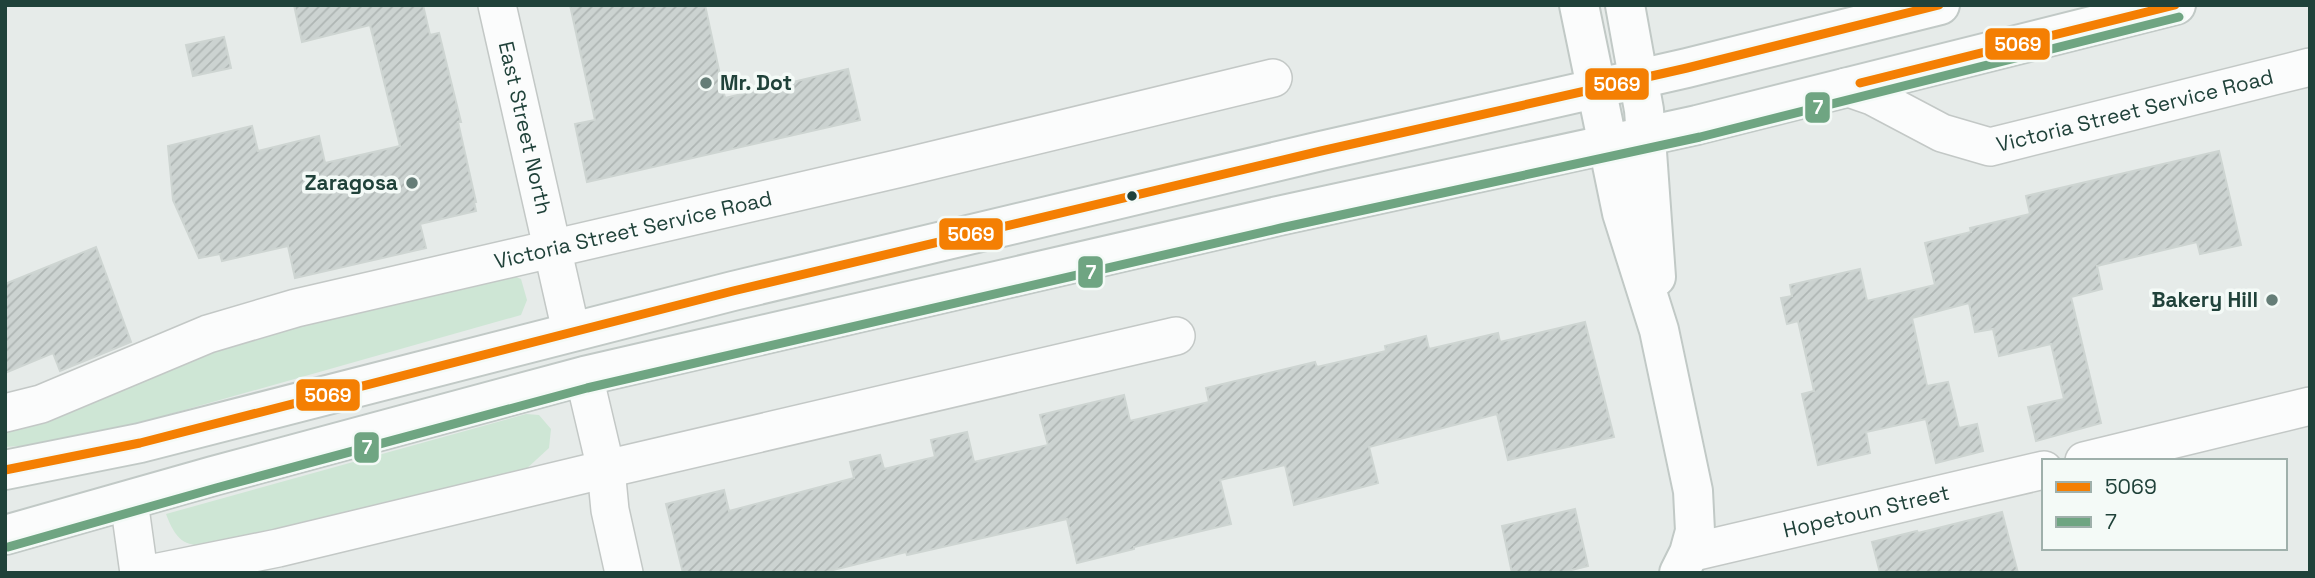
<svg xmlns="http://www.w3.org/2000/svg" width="2315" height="578" font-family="'Space Grotesk',sans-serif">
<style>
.green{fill:#cee6d5}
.building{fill:url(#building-hatch);stroke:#ced5d2;stroke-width:2}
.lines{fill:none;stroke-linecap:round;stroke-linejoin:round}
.street-casing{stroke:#c3c8c6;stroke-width:40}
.secondary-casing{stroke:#c1c9c6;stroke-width:42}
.street{stroke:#fbfcfc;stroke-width:37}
.secondary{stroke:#fbfcfc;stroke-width:38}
.bus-1-casing{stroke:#f4faf7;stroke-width:14}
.bus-2-casing{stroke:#f4faf7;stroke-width:14}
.bus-1{stroke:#f47f03;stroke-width:9}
.bus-2{stroke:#6fa582;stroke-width:9}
.poi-dot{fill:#657d77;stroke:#f4faf7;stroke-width:2.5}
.bus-dot{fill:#20423a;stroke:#f4faf7;stroke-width:2.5}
.labels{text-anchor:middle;stroke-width:7;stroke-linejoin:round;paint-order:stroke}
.poi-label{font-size:21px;font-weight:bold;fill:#20423a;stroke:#f4faf7;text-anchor:end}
.street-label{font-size:21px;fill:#20423a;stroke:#f4faf7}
.line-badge{stroke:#f4faf7;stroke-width:2.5}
.badge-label{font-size:19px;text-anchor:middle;font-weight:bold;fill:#fff}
</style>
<defs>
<pattern id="building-hatch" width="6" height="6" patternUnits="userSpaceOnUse" patternTransform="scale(1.75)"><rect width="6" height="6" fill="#ccd3d1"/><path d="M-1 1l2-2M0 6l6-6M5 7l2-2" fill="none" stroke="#afb6b4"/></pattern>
</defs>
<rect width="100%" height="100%" fill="#e6ebe9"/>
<!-- green -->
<g class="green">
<polygon points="514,276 521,279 527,300 521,315 135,424 33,445 5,447 5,431 55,418 218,351 286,330"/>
<path d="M526,414L539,415L551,429L549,448L524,471L220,545C188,547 178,546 166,514Z"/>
</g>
<!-- building -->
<g class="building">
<polygon points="294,5 423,5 430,35 439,33 461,122 458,122 476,202 474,202 476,211 420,224 426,248 295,278 288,246 222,261 220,254 199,258 173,200 168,146 252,126 258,151 319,136 325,163 400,146 370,25 302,42"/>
<polygon points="570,5 705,5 725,98 848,69 860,120 587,182 575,124 595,120"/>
<polygon points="224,37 231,68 193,76 186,45"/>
<polygon points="2219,151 2241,245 2200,254 2197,242 2097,266 2102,289 2071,297 2101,423 2036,441 2028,407 2064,399 2051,344 1999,356 1993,329 1975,332 1969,303 1912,318 1927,386 1948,382 1959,428 1977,424 1983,451 1936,463 1926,419 1866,432 1870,453 1818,465 1802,394 1814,391 1798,321 1787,324 1781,298 1792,296 1790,285 1860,269 1867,301 1935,285 1925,243 1971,232 1970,228 2030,214 2026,196"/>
<polygon points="96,247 131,342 60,371 53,353 5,373 5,284"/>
<polygon points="1585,322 1614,437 1508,460 1497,414 1369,447 1378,483 1294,505 1285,465 1220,480 1231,524 1134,547 1134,549 1077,563 1067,519 907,555 906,552 821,573 683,573 666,504 724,490 729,511 854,478 850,462 880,455 884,469 935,457 931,440 967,432 974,462 1048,445 1040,415 1124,395 1130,421 1209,402 1206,388 1315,362 1317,367 1386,351 1385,346 1426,336 1429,349 1498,333 1500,342"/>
<polygon points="1575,509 1588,566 1559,573 1512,573 1502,526"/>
<polygon points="2002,512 2018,573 1880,573 1872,542 1917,531 1918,533"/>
</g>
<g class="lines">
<!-- street casing -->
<g class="street-casing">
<g id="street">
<path id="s1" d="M497,5L571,331"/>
<path id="s2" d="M1846,87L1872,96L1942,133L1990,147L2310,67"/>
<polyline points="584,376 606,469 610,510 624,573"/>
<path id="s3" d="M5,413L41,404L208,334L296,308L901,168L1273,78"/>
<polyline points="2084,461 2310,406"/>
<polyline points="129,501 139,573"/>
<path id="s4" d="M1689,553L2044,470"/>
<polyline points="154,573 278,548 606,469 1176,336"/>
</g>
</g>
<!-- secondary casing -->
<g class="secondary-casing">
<g id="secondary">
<polyline points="1579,5 1622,213 1659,330 1693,491 1695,531 1689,553 1679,573"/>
<polyline points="1625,5 1644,110 1656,277"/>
<polyline points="5,470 140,443 733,291 1321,151 1687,68 1940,5"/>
<polyline points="5,535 213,476 584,376 1278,216 1697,125 2176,5"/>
</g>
</g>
<!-- street -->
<use href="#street" class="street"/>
<!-- secondary -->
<use href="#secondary" class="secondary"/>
<!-- bus-1 casing -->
<g class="bus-1-casing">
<g id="bus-1">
<polyline points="1860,83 2175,5"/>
<polyline points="5,470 140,443 733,291 1321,151 1687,68 1939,5"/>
</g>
</g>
<!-- bus-2 casing -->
<g class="bus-2-casing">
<polyline id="bus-2" points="8,547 216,488 587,388 1281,228 1700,137 2179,17"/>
</g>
<!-- bus-1 -->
<use href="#bus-1" class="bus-1"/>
<!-- bus-2 -->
<use href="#bus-2" class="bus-2"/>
</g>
<!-- markers -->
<g class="poi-dot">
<circle cx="706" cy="83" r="7"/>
<circle cx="412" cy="183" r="7"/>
<circle cx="2272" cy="300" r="7"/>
</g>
<circle class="bus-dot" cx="1132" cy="196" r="6"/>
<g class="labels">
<!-- poi labels -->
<g class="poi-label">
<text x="720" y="90" text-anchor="start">Mr. Dot</text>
<text x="398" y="190">Zaragosa</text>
<text x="2258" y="307">Bakery Hill</text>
</g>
<!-- street labels -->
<g class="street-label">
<text dy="7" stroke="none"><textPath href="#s2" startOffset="306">Victoria Street Service Road</textPath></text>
<text dy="7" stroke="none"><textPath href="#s1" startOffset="126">East Street North</textPath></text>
<text dy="7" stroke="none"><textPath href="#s3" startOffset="656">Victoria Street Service Road</textPath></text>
<text dy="7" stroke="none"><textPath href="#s4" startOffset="182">Hopetoun Street</textPath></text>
</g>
</g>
<g class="line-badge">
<rect x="1984" y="27" width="67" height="34" rx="7" fill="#f47f03"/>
<rect x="1584" y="67" width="66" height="34" rx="7" fill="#f47f03"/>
<rect x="1804" y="91" width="27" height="33" rx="7" fill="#6fa582"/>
<rect x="938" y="217" width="66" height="34" rx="7" fill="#f47f03"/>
<rect x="1077" y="255" width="27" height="34" rx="7" fill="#6fa582"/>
<rect x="295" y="378" width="66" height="34" rx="7" fill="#f47f03"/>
<rect x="353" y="431" width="27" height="33" rx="7" fill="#6fa582"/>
</g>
<g class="badge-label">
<text x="2018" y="51">5069</text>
<text x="1617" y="91">5069</text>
<text x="1818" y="114">7</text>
<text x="971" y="241">5069</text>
<text x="1091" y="279">7</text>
<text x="328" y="402">5069</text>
<text x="367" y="454">7</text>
</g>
<!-- border -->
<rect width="2315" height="578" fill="none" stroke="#20423a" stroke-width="14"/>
<!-- legend -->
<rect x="2042" y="459" width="245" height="91" fill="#f4faf7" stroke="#9fb0ab" stroke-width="2"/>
<rect x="2056" y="482" width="35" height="10" fill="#f47f03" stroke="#9fb0ab" stroke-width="2"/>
<text x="2105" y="494" font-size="21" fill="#20423a">5069</text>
<rect x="2056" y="517" width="35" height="10" fill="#6fa582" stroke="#9fb0ab" stroke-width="2"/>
<text x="2105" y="529" font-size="21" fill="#20423a">7</text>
</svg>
